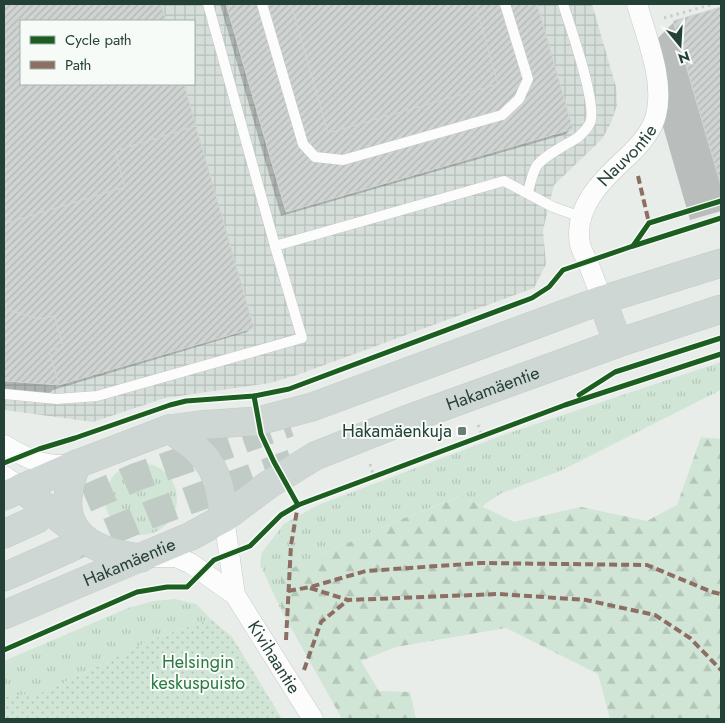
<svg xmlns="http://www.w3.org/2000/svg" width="725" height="723" font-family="Jost,sans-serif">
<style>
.industrial{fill:url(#industrial-grid);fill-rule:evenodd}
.grass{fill:url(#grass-tufts)}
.forest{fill:url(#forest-firs)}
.park{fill:url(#park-dots)}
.shadow{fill:#0003}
.building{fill:url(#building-hatch);stroke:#d0d6d3}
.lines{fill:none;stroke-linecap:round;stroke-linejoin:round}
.primary-tunnel{stroke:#c1cbc6;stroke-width:28;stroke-dasharray:28 14;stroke-linecap:butt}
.service-casing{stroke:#c5cac7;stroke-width:11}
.minor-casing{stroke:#c5cac7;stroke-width:21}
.primary-casing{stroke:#c3cbc8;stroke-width:29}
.path{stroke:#c7cecb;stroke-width:3;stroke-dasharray:2.5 4;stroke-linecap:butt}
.service{stroke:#fcfcfc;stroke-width:10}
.minor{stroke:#fcfcfc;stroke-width:20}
.primary{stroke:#cfd7d4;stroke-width:28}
.quiet{stroke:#8d6e63;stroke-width:4;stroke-dasharray:8 4;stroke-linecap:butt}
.cycleway-casing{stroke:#f7fbf8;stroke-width:8}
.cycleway{stroke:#1b5e20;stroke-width:5}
.poi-dot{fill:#697d76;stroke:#f7fbf8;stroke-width:2}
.labels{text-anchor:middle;stroke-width:4;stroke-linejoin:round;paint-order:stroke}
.street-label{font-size:18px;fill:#244137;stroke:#f7fbf8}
.poi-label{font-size:18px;fill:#244137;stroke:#f7fbf8;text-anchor:end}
.park-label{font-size:18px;fill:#2e7945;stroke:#f7fbf8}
</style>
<defs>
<pattern id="industrial-grid" width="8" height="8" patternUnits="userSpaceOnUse" patternTransform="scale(1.25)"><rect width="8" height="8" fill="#d6deda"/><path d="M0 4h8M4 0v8" fill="none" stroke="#b8c0bc"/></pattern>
<pattern id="grass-tufts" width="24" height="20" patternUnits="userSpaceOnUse" patternTransform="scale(1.25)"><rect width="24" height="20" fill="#d1e5d6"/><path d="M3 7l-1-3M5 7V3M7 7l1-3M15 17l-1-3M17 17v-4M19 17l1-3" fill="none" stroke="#b3c6b8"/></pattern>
<pattern id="forest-firs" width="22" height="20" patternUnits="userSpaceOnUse" patternTransform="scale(1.25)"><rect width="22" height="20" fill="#d1e5d6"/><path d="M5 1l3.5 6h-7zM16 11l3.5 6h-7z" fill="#b3c6b8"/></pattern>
<pattern id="park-dots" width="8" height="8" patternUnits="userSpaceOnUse" patternTransform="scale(1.25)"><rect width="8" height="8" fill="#d1e5d6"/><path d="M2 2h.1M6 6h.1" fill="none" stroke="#b3c6b8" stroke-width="1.8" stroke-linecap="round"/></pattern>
<pattern id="building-hatch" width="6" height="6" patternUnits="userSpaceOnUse" patternTransform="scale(1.25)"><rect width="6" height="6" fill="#cfd4d2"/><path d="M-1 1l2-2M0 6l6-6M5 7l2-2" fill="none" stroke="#b2b7b5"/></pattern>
</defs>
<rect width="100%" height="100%" fill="#e8edea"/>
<!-- industrial -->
<path class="industrial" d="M4,4H592L616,87L617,105L611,123L602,139L554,185L543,230L546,264L534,288L297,375L270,383L165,398L93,422L4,410ZM21,21H194V84H21Z"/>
<!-- grass -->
<g class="grass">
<polygon points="721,362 721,390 560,471 502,493 482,506 460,496 397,521 281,573 281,610 260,564 262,552 284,524 318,505 503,435"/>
<circle cx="141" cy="499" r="36"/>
<polygon points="175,599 196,604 211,619 153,639 45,692 4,697 4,661 128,608 153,601"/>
</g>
<!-- forest -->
<polygon class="forest" points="701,437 721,439 721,719 610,719 598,674 506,628 396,647 361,661 379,691 410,692 416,719 342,719 281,610 281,573 397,521 461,496 514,522 581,507 647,521 677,505"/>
<!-- park -->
<polygon class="park" points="211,619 232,637 282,719 4,719 4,697 45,692 153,639"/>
<!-- shadow -->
<g class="shadow">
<polygon points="4,4 159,4 164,21 21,21 21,84 182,84 252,327 247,332 53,390 42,400 4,397"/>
<polygon points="220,4 535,4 571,129 566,134 281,216"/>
<polygon points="721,9 721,211 690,220 642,54 674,22"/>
</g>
<!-- building -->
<g class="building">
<polygon points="4,4 161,4 166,21 21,21 21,84 184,84 196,126 115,151 125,187 4,224"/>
<polygon points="226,4 537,4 573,129 286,212"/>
<polygon points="291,4 475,4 498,84 328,133"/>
<polygon points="721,7 721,186 673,21"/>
<polygon points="196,126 254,328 59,385 49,351 63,347 54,316 39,319 8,310 4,306 4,224 125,187 115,151"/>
<polygon points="4,306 8,310 39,319 54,316 63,347 49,351 59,385 4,381"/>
</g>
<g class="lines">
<!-- primary-tunnel -->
<g class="primary-tunnel">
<polyline points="47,515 136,477 289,423"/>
<polyline points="70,548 154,513 293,463"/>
</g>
<!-- service casing -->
<g class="service-casing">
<g id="service">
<polyline points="208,4 275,246 504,181 553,207 581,217"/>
<polyline points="262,4 303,144 315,157 343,160 502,115 519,99 528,79 505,4"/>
<path d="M528,192C530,185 532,174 536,167C543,156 566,145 577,138C582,134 587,129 590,123C598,105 570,26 563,4"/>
<polyline points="4,394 57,399 97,396 302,338 275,246"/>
</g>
</g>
<!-- minor casing -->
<g class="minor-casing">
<g id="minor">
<path id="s1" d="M602,300C597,287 593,274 587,261C585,256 581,250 580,244C573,208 602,180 626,158C639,146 652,132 656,115C665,80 646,37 637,4"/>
<path d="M4,445C28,459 41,466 70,465"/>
<polyline points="4,476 21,488"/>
<polyline points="224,518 235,595"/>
<path id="s2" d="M150,557H176L190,563L235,595L313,719"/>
</g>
</g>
<!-- primary casing -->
<g class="primary-casing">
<g id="primary">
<polyline points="602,300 618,343"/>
<path d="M169,429C210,455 219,469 224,518"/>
<path d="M77,464C51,525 82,551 141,558"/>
<polyline points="21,488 76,531"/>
<polyline points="4,496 77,464 169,429 199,425 258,421 312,407 602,300 721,263"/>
<polyline points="4,534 37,519"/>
<polyline points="4,577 70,548"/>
<path id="s3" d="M4,615L191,536L224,518L268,485L315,456L403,421L618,343L721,309"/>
</g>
</g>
<!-- path -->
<g class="path">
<polyline points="664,18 713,4"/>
<polyline points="478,425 482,436"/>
<polyline points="370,464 374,477"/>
</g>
<!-- service -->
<use href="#service" class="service"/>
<!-- minor -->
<use href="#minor" class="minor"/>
<!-- primary -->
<use href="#primary" class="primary"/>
<!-- quiet -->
<g class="quiet">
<polyline points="638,176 649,223"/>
<polyline points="310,588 348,600 499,594 586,600 655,615 690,638 721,670"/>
<polyline points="288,591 310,587 366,571 481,563 647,565 712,592 721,594"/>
<polyline points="286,640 291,545 298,505"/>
<polyline points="304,670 321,622 348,600"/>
</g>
<!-- cycleway casing -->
<g class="cycleway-casing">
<g id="cycleway">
<polyline points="633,246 721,218"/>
<polyline points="579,395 615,372 721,338"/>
<polyline points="254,396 261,434 274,462 298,505"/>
<polyline points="4,463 39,449 75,438 170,405 186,401 254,396 289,389 532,298 549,287 563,270 633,246 649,223 721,201"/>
<polyline points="4,650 137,592 167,587 187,587 214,560 250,546 281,515 298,505 565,405 721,354"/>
</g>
</g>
<!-- cycleway -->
<use href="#cycleway" class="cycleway"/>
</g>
<!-- markers -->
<rect class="poi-dot" x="457" y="426" width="10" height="10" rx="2.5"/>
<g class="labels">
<!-- street labels -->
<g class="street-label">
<text dy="6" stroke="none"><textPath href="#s1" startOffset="165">Nauvontie</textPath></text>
<text dy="6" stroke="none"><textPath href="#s3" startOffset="541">Hakamäentie</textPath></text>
<text dy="6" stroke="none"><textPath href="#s3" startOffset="136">Hakamäentie</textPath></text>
<text dy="6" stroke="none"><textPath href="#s2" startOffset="170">Kivihaantie</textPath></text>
</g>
<!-- poi labels -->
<g class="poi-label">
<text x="452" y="437">Hakamäenkuja</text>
</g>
<!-- park labels -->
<g class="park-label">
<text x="198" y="668">Helsingin<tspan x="198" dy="21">keskuspuisto</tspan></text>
</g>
</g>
<!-- border -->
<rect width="725" height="723" fill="none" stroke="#244137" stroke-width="10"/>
<!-- legend -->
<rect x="20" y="20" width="175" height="65" fill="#f7fbf8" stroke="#a3b1ab"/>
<rect x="30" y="36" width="25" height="8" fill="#1b5e20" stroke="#a3b1ab"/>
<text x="65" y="45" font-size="15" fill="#244137">Cycle path</text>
<rect x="30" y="61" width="25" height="8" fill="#8d6e63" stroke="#a3b1ab"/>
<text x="65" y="70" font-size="15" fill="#244137">Path</text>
<!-- north arrow -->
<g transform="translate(680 45) rotate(162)" stroke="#f7fbf8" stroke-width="4" paint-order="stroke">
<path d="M0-4L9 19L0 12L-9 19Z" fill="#244137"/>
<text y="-8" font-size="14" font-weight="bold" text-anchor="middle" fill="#244137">N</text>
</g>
</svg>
